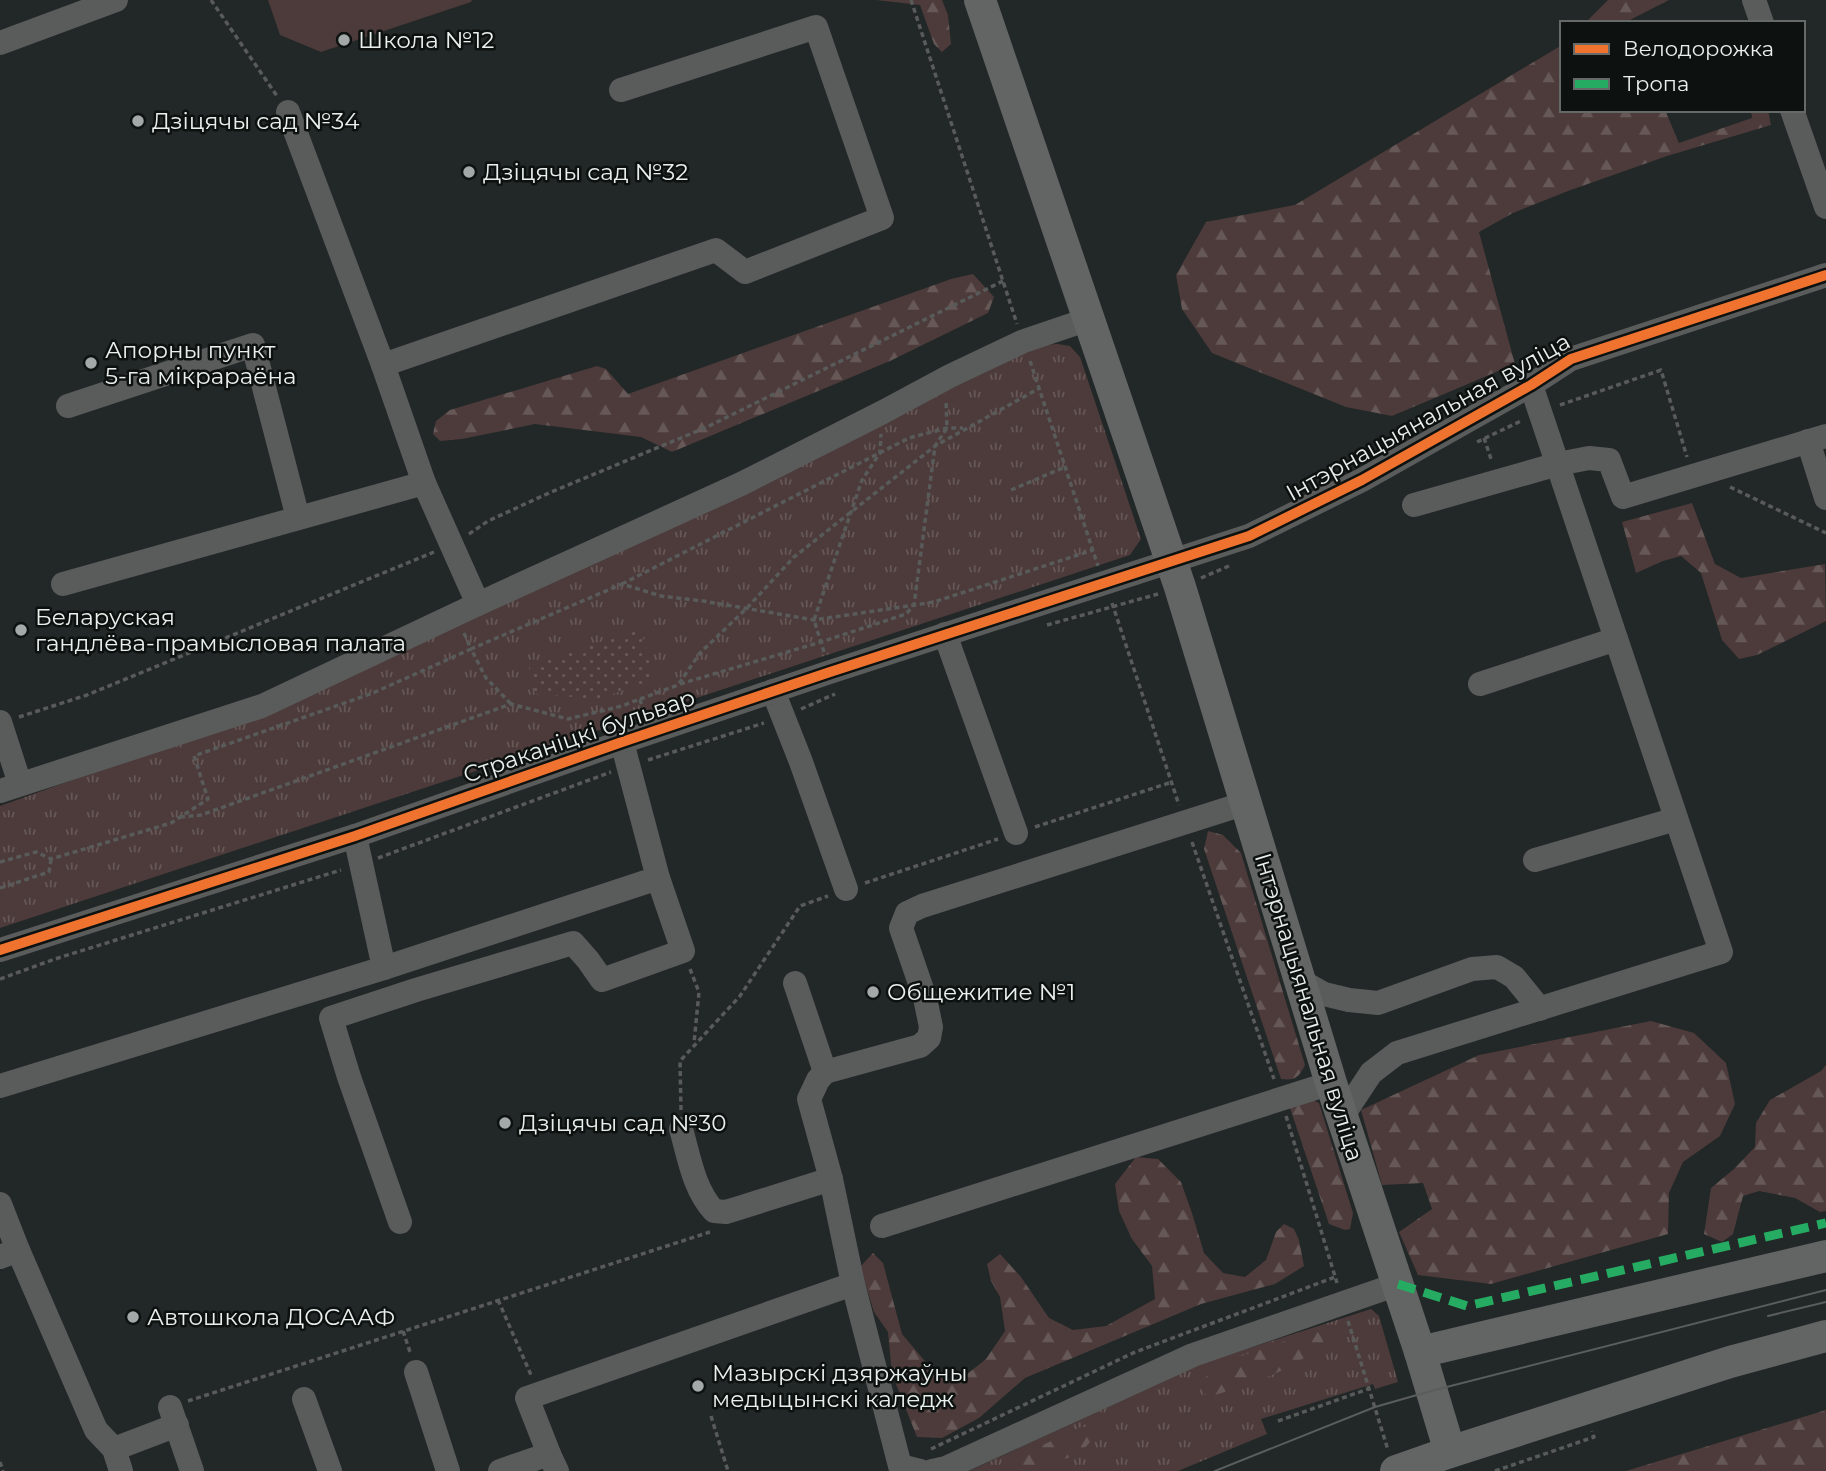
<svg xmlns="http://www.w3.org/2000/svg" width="1826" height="1471" font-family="Montserrat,sans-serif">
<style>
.grass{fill:url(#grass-tufts)}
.forest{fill:url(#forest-firs)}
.park{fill:url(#park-dots)}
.garden{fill:#4c3b3a}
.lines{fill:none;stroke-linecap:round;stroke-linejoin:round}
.path{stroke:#585b5a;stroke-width:3.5;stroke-dasharray:5 3.5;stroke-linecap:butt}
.minor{stroke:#5a5b5b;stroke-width:24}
.major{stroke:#626564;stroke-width:32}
.tram{stroke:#5a5d5d;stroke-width:2}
.quiet{stroke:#26ab63;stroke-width:9;stroke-dasharray:18 9;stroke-linecap:butt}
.cycleway-casing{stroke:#0d1210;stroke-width:15}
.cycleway{stroke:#ef722f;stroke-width:10}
.poi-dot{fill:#a3a9a8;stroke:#0d1210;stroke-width:2.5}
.labels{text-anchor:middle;stroke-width:5;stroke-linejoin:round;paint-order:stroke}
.poi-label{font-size:23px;fill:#e8efed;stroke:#0d1210;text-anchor:start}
.street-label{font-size:23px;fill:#e8efed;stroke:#0d1210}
</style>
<defs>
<pattern id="grass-tufts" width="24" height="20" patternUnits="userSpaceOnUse" patternTransform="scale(1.75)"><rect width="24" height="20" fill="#4c3b3a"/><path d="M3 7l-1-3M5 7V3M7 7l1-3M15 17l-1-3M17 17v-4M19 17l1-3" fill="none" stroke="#665857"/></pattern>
<pattern id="forest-firs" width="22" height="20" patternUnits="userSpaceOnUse" patternTransform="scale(1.75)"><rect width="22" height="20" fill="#4c3b3a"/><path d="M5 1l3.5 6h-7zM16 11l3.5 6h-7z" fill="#665857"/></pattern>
<pattern id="park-dots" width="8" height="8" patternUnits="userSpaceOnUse" patternTransform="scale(1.75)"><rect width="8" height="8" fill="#4c3b3a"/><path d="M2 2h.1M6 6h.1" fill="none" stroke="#665857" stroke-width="1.8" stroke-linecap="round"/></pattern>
</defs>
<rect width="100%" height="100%" fill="#222727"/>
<!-- grass -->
<g class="grass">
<polygon points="1058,344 1070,346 1080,357 1141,539 1130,555 0,928 0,806 317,692 1042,345"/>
<polygon points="1371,1309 1379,1316 1398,1382 1375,1389 1373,1384 1261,1419 1267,1434 1178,1471 969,1471 1203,1363"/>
</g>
<!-- forest -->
<g class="forest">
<polygon points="876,0 942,0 948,15 951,44 942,52 934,44 920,5"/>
<polygon points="1608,0 1669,0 1624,23 1585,23"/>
<polygon points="1562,45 1562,110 1665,110 1679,143 1752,118 1751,110 1768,110 1771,125 1667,156 1568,191 1513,213 1479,232 1515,364 1392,416 1346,407 1212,353 1182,309 1176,275 1206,222 1295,205"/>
<polygon points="973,274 994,297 988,313 890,361 672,452 641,437 535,424 462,439 440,441 433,434 436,421 450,410 597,366 606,369 628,394 951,279"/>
<polygon points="1692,503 1715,564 1741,578 1825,564 1826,621 1757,655 1739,659 1722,640 1701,573 1681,556 1663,561 1636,573 1622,522"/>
<path d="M1208,831L1223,835L1241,853L1305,1065C1299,1077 1295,1081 1281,1079L1204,849Z"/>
<polygon points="1651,1021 1694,1033 1726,1063 1735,1104 1720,1136 1683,1162 1669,1193 1668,1234 1491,1284 1418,1275 1399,1232 1432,1209 1423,1183 1382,1185 1361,1110 1479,1055"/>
<polygon points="1826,1065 1826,1211 1820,1212 1795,1198 1759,1191 1743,1196 1733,1234 1722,1242 1704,1234 1711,1188 1734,1169 1755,1147 1756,1123 1770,1100 1821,1071"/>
<polygon points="1304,1096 1319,1103 1353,1213 1350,1229 1345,1230 1329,1224 1289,1105"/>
<polygon points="1136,1157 1158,1159 1181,1182 1192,1213 1204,1253 1223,1273 1245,1277 1266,1260 1276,1232 1284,1224 1294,1229 1299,1240 1304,1266 1275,1284 1201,1304 1025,1378 979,1418 942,1438 917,1437 892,1374 888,1332 874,1312 860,1267 873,1253 883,1263 902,1334 929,1366 961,1379 986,1359 1005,1331 1000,1297 991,1281 987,1264 1000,1254 1021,1277 1049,1318 1073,1330 1106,1326 1155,1299 1152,1266 1132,1239 1119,1211 1115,1184"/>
<path d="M1312,1332H1324L1329,1336C1300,1370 1250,1384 1208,1397L1203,1391L1205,1378L1221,1363Z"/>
<polygon points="1826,1410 1826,1471 1626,1471"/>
<polygon points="1080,1427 1094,1427 1097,1433 1081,1453 1031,1471 989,1471"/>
</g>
<!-- park -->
<polygon class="park" points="640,628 656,679 598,699 535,694 529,667"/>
<!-- garden -->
<polygon class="garden" points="268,0 472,0 471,2 321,52 280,35"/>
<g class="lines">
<!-- path -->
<g class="path">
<polyline points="211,0 277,96"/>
<polyline points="911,0 1017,324"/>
<polyline points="1030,361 1098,566"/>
<polyline points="1560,405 1661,370 1687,457"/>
<polyline points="1484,438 1492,462"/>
<polyline points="1477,442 1521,421"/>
<polyline points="1730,487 1826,533"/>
<polyline points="1011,490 1065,467"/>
<polyline points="469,534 488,521 549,493 707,427 1003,281"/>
<polyline points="1201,578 1229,566"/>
<polyline points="622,584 909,438 947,428 963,428"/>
<polyline points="1112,603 1179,805"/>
<polyline points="1047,625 1158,594"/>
<polyline points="464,633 471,649 622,584 661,596 703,601 814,620 934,602 1093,550"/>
<polyline points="824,652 814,620 862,480 880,453 881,434"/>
<polyline points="680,684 821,642 906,614 914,605 935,446 947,428 946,401"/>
<polyline points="640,699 678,685 700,653 747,608 794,557 935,446 1038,389"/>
<polyline points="801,709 835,694"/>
<polyline points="19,717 87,695 434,552"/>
<polyline points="648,760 764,723"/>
<polyline points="180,817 201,815 511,704 568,719 622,706 640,699 644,715"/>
<polyline points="1035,827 1172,782"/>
<polyline points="1192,842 1274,1079"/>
<polyline points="378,858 611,772"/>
<polyline points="0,862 36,852 51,859 171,823 208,799 194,756 373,693 471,649 486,678 511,704"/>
<polyline points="865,883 998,839"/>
<polyline points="0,888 49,872 51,859"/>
<polyline points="690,969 699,992 694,1043"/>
<polyline points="0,979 55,959 341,870"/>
<polyline points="681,1110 680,1061 740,996 800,906 828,896"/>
<polyline points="1286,1116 1337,1283"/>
<polyline points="498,1300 531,1375"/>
<polyline points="1348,1321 1388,1450"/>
<polyline points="403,1331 411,1355"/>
<polyline points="188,1401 710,1232"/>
<polyline points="711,1416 728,1471"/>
<polyline points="1278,1421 1368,1389"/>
<polyline points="931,1449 1133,1353 1335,1277"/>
<polyline points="0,1462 3,1471"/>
<polyline points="1495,1471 1594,1437 1592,1431"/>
</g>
<!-- minor -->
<g class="minor">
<polyline points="1754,0 1762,23"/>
<polyline points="0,43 116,0"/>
<polyline points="1792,110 1826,207"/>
<polyline points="288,112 383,365"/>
<polyline points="68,406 253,345 298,518"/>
<polyline points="1808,441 1826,498"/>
<polyline points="1414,505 1558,464 1589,458 1609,460 1623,497 1826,436"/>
<polyline points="63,584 424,483"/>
<polyline points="478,604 424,483 383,365 716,250 745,272 882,218 816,27 621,90"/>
<polyline points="945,634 1016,833"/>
<polyline points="1480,684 1616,639"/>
<polyline points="773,691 801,762 846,889"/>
<polyline points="0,722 20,784"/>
<polyline points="0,791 262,706 478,604 741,484 883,412 950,376 1024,341 1089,319"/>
<polyline points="355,836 384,968"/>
<polyline points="1535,860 1676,819"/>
<polyline points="0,950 355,836 622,742 830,672 1249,536 1362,480 1531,385 1571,359 1826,275"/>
<polyline points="1299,980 1324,994 1349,1000 1378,1003 1472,969 1497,967 1514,977 1540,1009"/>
<polyline points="795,983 825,1072"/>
<polyline points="0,1086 384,968 658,878 622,742"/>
<polyline points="1342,1117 1371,1073 1397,1053 1721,952 1531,385"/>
<path d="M681,1129C689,1157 694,1190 714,1211L726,1212L739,1208L831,1179L809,1099L818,1080L825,1072L920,1046L929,1038L931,1027L925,998L901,928L907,913L922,906L1246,803"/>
<polyline points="831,1179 853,1284 900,1466 920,1471"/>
<polyline points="0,1204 18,1250 0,1257"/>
<polyline points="400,1222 349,1077 331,1018 416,990 573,943 588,960 602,980 683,951 658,878"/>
<polyline points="882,1226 1331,1083"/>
<polyline points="18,1250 96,1430 114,1449 121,1471"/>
<polyline points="416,1372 448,1471"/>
<polyline points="304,1399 330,1471"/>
<polyline points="170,1407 192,1471"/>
<polyline points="114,1449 177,1425"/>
<polyline points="549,1454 527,1398 853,1284"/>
<polyline points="500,1471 549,1454 557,1471"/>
<polyline points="932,1471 946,1468 1193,1355 1398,1284"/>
</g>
<!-- major -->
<g class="major">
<polyline points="980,0 1180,587 1331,1083 1420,1352 1450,1452"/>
<polyline points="1420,1352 1826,1256"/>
<polyline points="1396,1471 1450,1452 1730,1362 1826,1336"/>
</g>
<!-- tram -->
<g class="tram">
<polyline points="1768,1316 1826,1302"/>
<polyline points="1215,1471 1375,1407 1431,1391 1826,1290"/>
</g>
<!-- quiet -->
<polyline class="quiet" points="1398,1284 1467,1306 1826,1223"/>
<!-- cycleway casing -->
<g class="cycleway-casing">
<polyline id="cycleway" points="0,950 355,836 622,742 830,672 1249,536 1362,480 1531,385 1571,359 1826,275"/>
</g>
<!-- cycleway -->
<use href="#cycleway" class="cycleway"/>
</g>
<!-- markers -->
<g class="poi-dot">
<circle cx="344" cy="40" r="7"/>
<circle cx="138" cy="121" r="7"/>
<circle cx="469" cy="172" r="7"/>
<circle cx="91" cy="363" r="7"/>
<circle cx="21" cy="630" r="7"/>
<circle cx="873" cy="992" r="7"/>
<circle cx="505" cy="1123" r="7"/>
<circle cx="133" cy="1317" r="7"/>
<circle cx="698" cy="1386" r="7"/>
</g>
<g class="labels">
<!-- poi labels -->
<g class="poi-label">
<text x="358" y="48">Школа №12</text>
<text x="152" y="129">Дзіцячы сад №34</text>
<text x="483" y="180">Дзіцячы сад №32</text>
<text x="105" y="358">Апорны пункт<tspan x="105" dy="26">5-га мікрараёна</tspan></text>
<text x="35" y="625">Беларуская<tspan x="35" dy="26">гандлёва-прамысловая палата</tspan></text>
<text x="887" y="1000">Общежитие №1</text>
<text x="519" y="1131">Дзіцячы сад №30</text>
<text x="147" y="1325">Автошкола ДОСААФ</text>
<text x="712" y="1381">Мазырскі дзяржаўны<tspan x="712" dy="26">медыцынскі каледж</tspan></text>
</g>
<!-- street labels -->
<g class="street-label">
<text transform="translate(1428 417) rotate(-29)" y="8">Інтэрнацыянальная вуліца</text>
<text transform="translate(579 736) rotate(-19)" y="8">Страканіцкі бульвар</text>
<text transform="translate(1309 1007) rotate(73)" y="8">Інтэрнацыянальная вуліца</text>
</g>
</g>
<!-- legend -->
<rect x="1560" y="21" width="245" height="91" fill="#0d1210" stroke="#656a68" stroke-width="2"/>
<rect x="1574" y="44" width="35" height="10" fill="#ef722f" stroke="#656a68" stroke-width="2"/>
<text x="1623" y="56" font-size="21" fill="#e8efed">Велодорожка</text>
<rect x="1574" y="79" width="35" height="10" fill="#26ab63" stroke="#656a68" stroke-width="2"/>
<text x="1623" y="91" font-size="21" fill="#e8efed">Тропа</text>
</svg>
